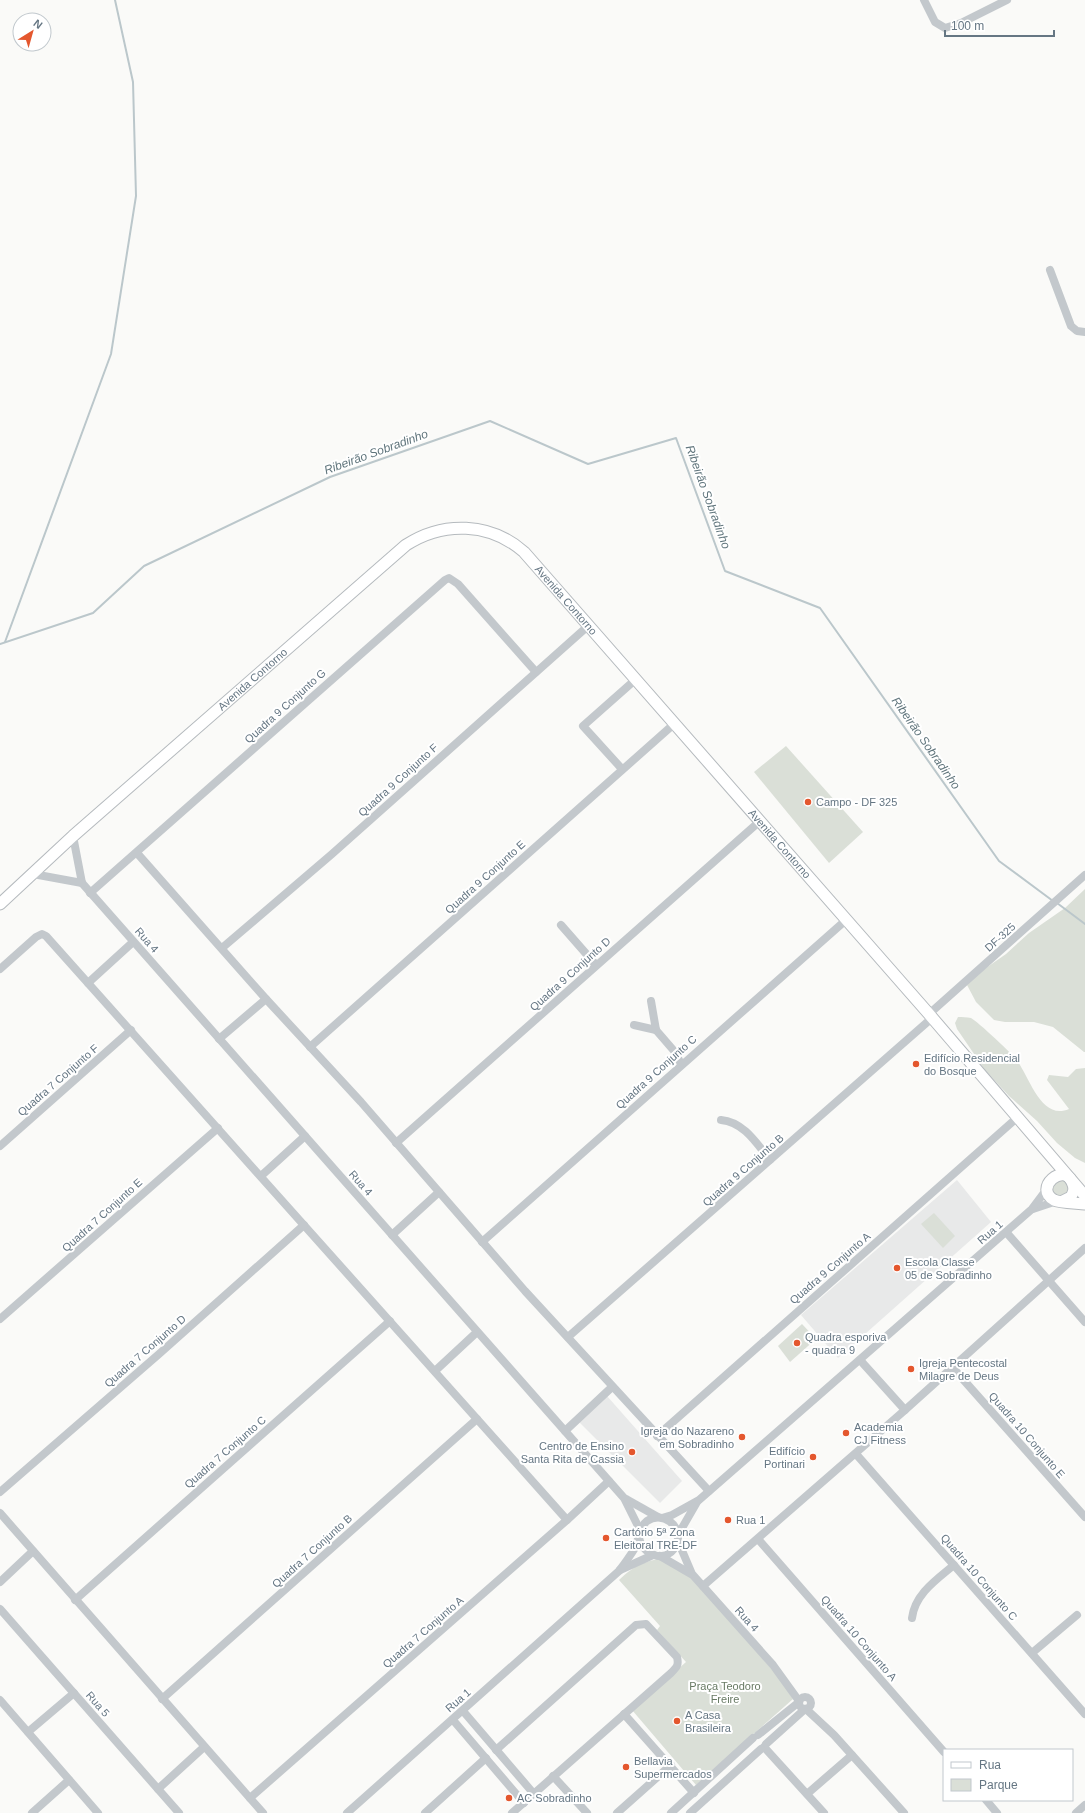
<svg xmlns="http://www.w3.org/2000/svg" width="1085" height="1813" font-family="Helvetica,sans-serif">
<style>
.built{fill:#e8e9e9}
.green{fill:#dadfd7}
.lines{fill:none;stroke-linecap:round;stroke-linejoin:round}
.stream{stroke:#bbc7cb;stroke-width:2}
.major-casing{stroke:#b5babe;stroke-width:13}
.minor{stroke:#c3c8cc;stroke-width:8}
.major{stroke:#fff;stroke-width:11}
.poi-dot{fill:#e4572e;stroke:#fff;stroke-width:1.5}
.labels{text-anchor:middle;stroke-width:4;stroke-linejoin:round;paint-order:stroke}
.street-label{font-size:11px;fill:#657683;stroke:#fff}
.poi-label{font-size:11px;fill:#657683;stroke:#fff;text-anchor:start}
.park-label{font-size:11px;fill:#687a64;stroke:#fff}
.water-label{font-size:12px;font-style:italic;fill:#60757c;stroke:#fff}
</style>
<rect width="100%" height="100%" fill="#fafaf8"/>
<!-- built -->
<g class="built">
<polygon points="957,1180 991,1222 838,1358 801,1315"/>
<polygon points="607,1396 682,1481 660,1503 579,1422"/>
</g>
<!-- green -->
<g class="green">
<polygon points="786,746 863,832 829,863 754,772"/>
<polygon points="1085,889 1085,1052 1084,1052 1053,1027 1034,1022 1005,1022 994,1020 976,1002 967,985 973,977 1006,954 1029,933 1065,908"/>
<path d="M958,1017C962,1017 967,1017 971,1018C977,1021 1014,1055 1018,1062C1030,1079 1042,1121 1069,1109L1047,1080L1049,1075L1068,1077L1076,1069L1085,1068V1163L1075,1158L1057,1143L1037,1121L1009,1096L985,1070L957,1029L955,1023Z"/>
<polygon points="1064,1180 1069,1185 1069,1193 1063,1198 1052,1195 1051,1184 1053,1181"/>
<polygon points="934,1213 955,1236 943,1248 921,1224"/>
<polygon points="802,1324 816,1339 790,1362 778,1346"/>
<path d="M658,1559L689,1573L781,1680L793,1699L696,1785L632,1710L686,1662L657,1630L660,1626L619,1580C633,1567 640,1563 658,1559Z"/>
</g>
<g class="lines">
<!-- stream -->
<g class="stream">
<polyline points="5,642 111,354 136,196 133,82 115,0"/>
<polyline points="0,644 93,613 144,566 330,477 490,421 588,464 676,438 725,571 820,608 999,861 1053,901"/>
<polyline points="1057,903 1085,924"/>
</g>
<!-- major casing -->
<g class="major-casing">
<g id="major">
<path id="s1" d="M0,904L73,836L406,545C443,521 490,522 524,552L929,1014L1085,1196"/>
<path d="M1063,1201L1071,1197C1074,1192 1075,1188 1072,1182C1064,1162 1033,1188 1054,1200C1060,1203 1078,1203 1085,1204"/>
</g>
</g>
<!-- minor -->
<g class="minor">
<polyline points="924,0 935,22 945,28 961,23 1007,0"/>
<polyline points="1050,270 1071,326 1077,331 1085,332"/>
<polyline points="622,769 583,726 635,680"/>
<polyline points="73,836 82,883 624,1498 640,1530"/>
<polyline points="137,853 266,999 361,1102 525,1291 709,1491"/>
<polyline points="33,874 82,883"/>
<polyline points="90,893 445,580 449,578 458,584 536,672"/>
<polyline points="561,925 596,965"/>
<polyline points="222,948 332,854 588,626"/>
<polyline points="0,969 36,937 42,934 46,936 567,1520"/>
<polyline points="88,983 133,942"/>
<polyline points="651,1001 656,1030 675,1052 681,1064"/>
<polyline points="929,1014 1085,875"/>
<polyline points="634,1025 656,1030"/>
<polyline points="219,1039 266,999"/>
<polyline points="310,1047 674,724"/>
<path d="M721,1120C744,1122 757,1144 770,1160"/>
<polyline points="396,1143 760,821"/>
<polyline points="0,1146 131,1030"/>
<polyline points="261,1176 305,1136"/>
<polyline points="1033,1209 1057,1201"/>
<polyline points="1006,1232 1085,1322"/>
<polyline points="392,1235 439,1192"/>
<polyline points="482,1242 846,920"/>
<polyline points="0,1319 218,1128"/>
<polyline points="568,1337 932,1018"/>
<polyline points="860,1360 905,1410"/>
<polyline points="953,1368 1085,1517"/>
<polyline points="435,1371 477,1332"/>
<polyline points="565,1431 612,1387"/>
<polyline points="657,1436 1018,1117"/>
<polyline points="856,1454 1085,1714"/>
<polyline points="0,1492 159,1354 304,1225"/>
<polyline points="626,1499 658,1517"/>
<polyline points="0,1513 263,1813"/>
<polyline points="662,1518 672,1515 699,1500 1032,1209 1047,1189"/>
<polyline points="678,1535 697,1502"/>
<polyline points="758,1539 944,1752"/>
<polyline points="678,1541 692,1574 773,1665 799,1701"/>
<polyline points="660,1556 691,1574"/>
<polyline points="620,1570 653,1555"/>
<polyline points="0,1582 33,1551"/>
<polyline points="703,1586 905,1410 1085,1248"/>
<polyline points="75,1600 390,1321"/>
<polyline points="0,1609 179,1813"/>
<path d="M912,1618C915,1594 936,1580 954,1565"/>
<polyline points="1032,1653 1077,1615"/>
<circle cx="805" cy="1703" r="6"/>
<polyline points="162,1699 477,1419"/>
<polyline points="0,1700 98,1813"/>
<polyline points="806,1709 834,1735 904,1813"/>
<polyline points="463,1711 534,1794"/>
<polyline points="624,1714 694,1793"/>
<polyline points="453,1720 524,1803"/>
<polyline points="28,1732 74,1693"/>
<polyline points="758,1735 799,1702"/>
<polyline points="766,1744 805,1709"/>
<polyline points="764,1747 824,1813"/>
<path d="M496,1750L636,1625L646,1624L677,1657C679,1665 677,1667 671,1673L512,1813"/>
<polyline points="553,1776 587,1813"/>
<polyline points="158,1789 204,1747"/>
<polyline points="807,1794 852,1755"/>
<polyline points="250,1798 567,1520 609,1481"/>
<polyline points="986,1800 997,1813"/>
<polyline points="32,1813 69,1780"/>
<path d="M347,1813L619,1571C625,1563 630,1556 635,1548C639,1539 639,1527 647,1521C662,1510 683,1526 677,1543C669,1564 644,1558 639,1538"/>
<polyline points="425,1813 486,1758"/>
<polyline points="617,1813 671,1765"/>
<polyline points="671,1813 753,1738"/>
<polyline points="690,1813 761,1749"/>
<polyline points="1076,1813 1085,1805"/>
</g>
<!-- major -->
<use href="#major" class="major"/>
</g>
<!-- markers -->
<g class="poi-dot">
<circle cx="808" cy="802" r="4"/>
<circle cx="916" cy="1064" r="4"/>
<circle cx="897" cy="1268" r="4"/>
<circle cx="797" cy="1343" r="4"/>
<circle cx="911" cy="1369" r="4"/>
<circle cx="846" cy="1433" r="4"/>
<circle cx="742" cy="1437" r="4"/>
<circle cx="632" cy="1452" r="4"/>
<circle cx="813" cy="1457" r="4"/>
<circle cx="728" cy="1520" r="4"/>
<circle cx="606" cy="1538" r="4"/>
<circle cx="677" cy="1721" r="4"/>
<circle cx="626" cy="1767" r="4"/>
<circle cx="509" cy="1798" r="4"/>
</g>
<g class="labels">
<!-- street labels -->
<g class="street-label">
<text dy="4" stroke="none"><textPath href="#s1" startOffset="733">Avenida Contorno</textPath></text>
<text dy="4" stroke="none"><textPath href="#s1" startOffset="338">Avenida Contorno</textPath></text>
<text transform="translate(285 706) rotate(-42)" y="4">Quadra 9 Conjunto G</text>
<text transform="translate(398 780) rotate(-42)" y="4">Quadra 9 Conjunto F</text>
<text dy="4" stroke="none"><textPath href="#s1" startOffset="1057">Avenida Contorno</textPath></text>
<text transform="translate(485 877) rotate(-42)" y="4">Quadra 9 Conjunto E</text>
<text transform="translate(1000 937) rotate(-42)" y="4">DF-325</text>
<text transform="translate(147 940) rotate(49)" y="4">Rua 4</text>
<text transform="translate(570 974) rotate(-42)" y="4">Quadra 9 Conjunto D</text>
<text transform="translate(656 1072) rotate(-42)" y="4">Quadra 9 Conjunto C</text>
<text transform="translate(58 1080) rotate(-41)" y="4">Quadra 7 Conjunto F</text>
<text transform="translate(743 1170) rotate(-41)" y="4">Quadra 9 Conjunto B</text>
<text transform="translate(361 1183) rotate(49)" y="4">Rua 4</text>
<text transform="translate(102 1215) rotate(-42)" y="4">Quadra 7 Conjunto E</text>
<text transform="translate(990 1232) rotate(-41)" y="4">Rua 1</text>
<text transform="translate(830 1268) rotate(-41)" y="4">Quadra 9 Conjunto A</text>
<text transform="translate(145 1351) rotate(-41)" y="4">Quadra 7 Conjunto D</text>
<text transform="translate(1027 1435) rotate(49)" y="4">Quadra 10 Conjunto E</text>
<text transform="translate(225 1452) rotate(-41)" y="4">Quadra 7 Conjunto C</text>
<text transform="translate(312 1551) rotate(-42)" y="4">Quadra 7 Conjunto B</text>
<text transform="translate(979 1577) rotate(49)" y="4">Quadra 10 Conjunto C</text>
<text transform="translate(747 1619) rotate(48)" y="4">Rua 4</text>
<text transform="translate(423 1632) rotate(-41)" y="4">Quadra 7 Conjunto A</text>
<text transform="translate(859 1638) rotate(49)" y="4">Quadra 10 Conjunto A</text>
<text transform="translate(458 1700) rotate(-41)" y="4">Rua 1</text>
<text transform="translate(98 1704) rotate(49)" y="4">Rua 5</text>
</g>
<!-- poi labels -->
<g class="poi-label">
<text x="816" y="806">Campo - DF 325</text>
<text x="924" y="1062">Edifício Residencial<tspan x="924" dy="13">do Bosque</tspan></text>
<text x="905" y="1266">Escola Classe<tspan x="905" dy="13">05 de Sobradinho</tspan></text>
<text x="805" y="1341">Quadra esporiva<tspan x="805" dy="13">- quadra 9</tspan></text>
<text x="919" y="1367">Igreja Pentecostal<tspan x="919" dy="13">Milagre de Deus</tspan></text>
<text x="854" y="1431">Academia<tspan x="854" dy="13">CJ Fitness</tspan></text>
<text x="734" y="1435" text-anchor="end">Igreja do Nazareno<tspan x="734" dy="13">em Sobradinho</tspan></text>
<text x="624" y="1450" text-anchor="end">Centro de Ensino<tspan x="624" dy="13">Santa Rita de Cassia</tspan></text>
<text x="805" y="1455" text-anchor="end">Edifício<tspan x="805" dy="13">Portinari</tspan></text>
<text x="736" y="1524">Rua 1</text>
<text x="614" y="1536">Cartório 5ª Zona<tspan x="614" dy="13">Eleitoral TRE-DF</tspan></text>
<text x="685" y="1719">A Casa<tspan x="685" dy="13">Brasileira</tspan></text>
<text x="634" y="1765">Bellavia<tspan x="634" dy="13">Supermercados</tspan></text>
<text x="517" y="1802">AC Sobradinho</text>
</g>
<!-- park labels -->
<g class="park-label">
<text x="725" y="1690">Praça Teodoro<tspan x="725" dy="13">Freire</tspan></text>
</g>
<!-- water labels -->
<g class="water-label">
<text transform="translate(376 452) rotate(-20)" y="4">Ribeirão Sobradinho</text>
<text transform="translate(708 497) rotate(70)" y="4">Ribeirão Sobradinho</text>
<text transform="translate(926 743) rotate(55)" y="4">Ribeirão Sobradinho</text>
</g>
</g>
<!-- legend -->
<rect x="943" y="1749" width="130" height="52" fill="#ffffff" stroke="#c1c8cd"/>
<rect x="951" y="1762" width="20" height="6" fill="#ffffff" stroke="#c1c8cd"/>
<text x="979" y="1769" font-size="12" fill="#657683">Rua</text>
<rect x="951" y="1779" width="20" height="12" fill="#dadfd7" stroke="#c1c8cd"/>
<text x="979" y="1789" font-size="12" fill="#657683">Parque</text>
<!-- north arrow -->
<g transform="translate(32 32) rotate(37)"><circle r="19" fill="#ffffff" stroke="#c1c8cd"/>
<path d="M0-3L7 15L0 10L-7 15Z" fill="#e4572e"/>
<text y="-6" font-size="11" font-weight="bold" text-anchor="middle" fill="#657683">N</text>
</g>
<!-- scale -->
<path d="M945 30v6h109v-6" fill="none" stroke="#657683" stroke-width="2"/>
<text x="951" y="30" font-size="12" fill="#657683" stroke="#ffffff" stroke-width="3" paint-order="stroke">100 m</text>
</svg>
